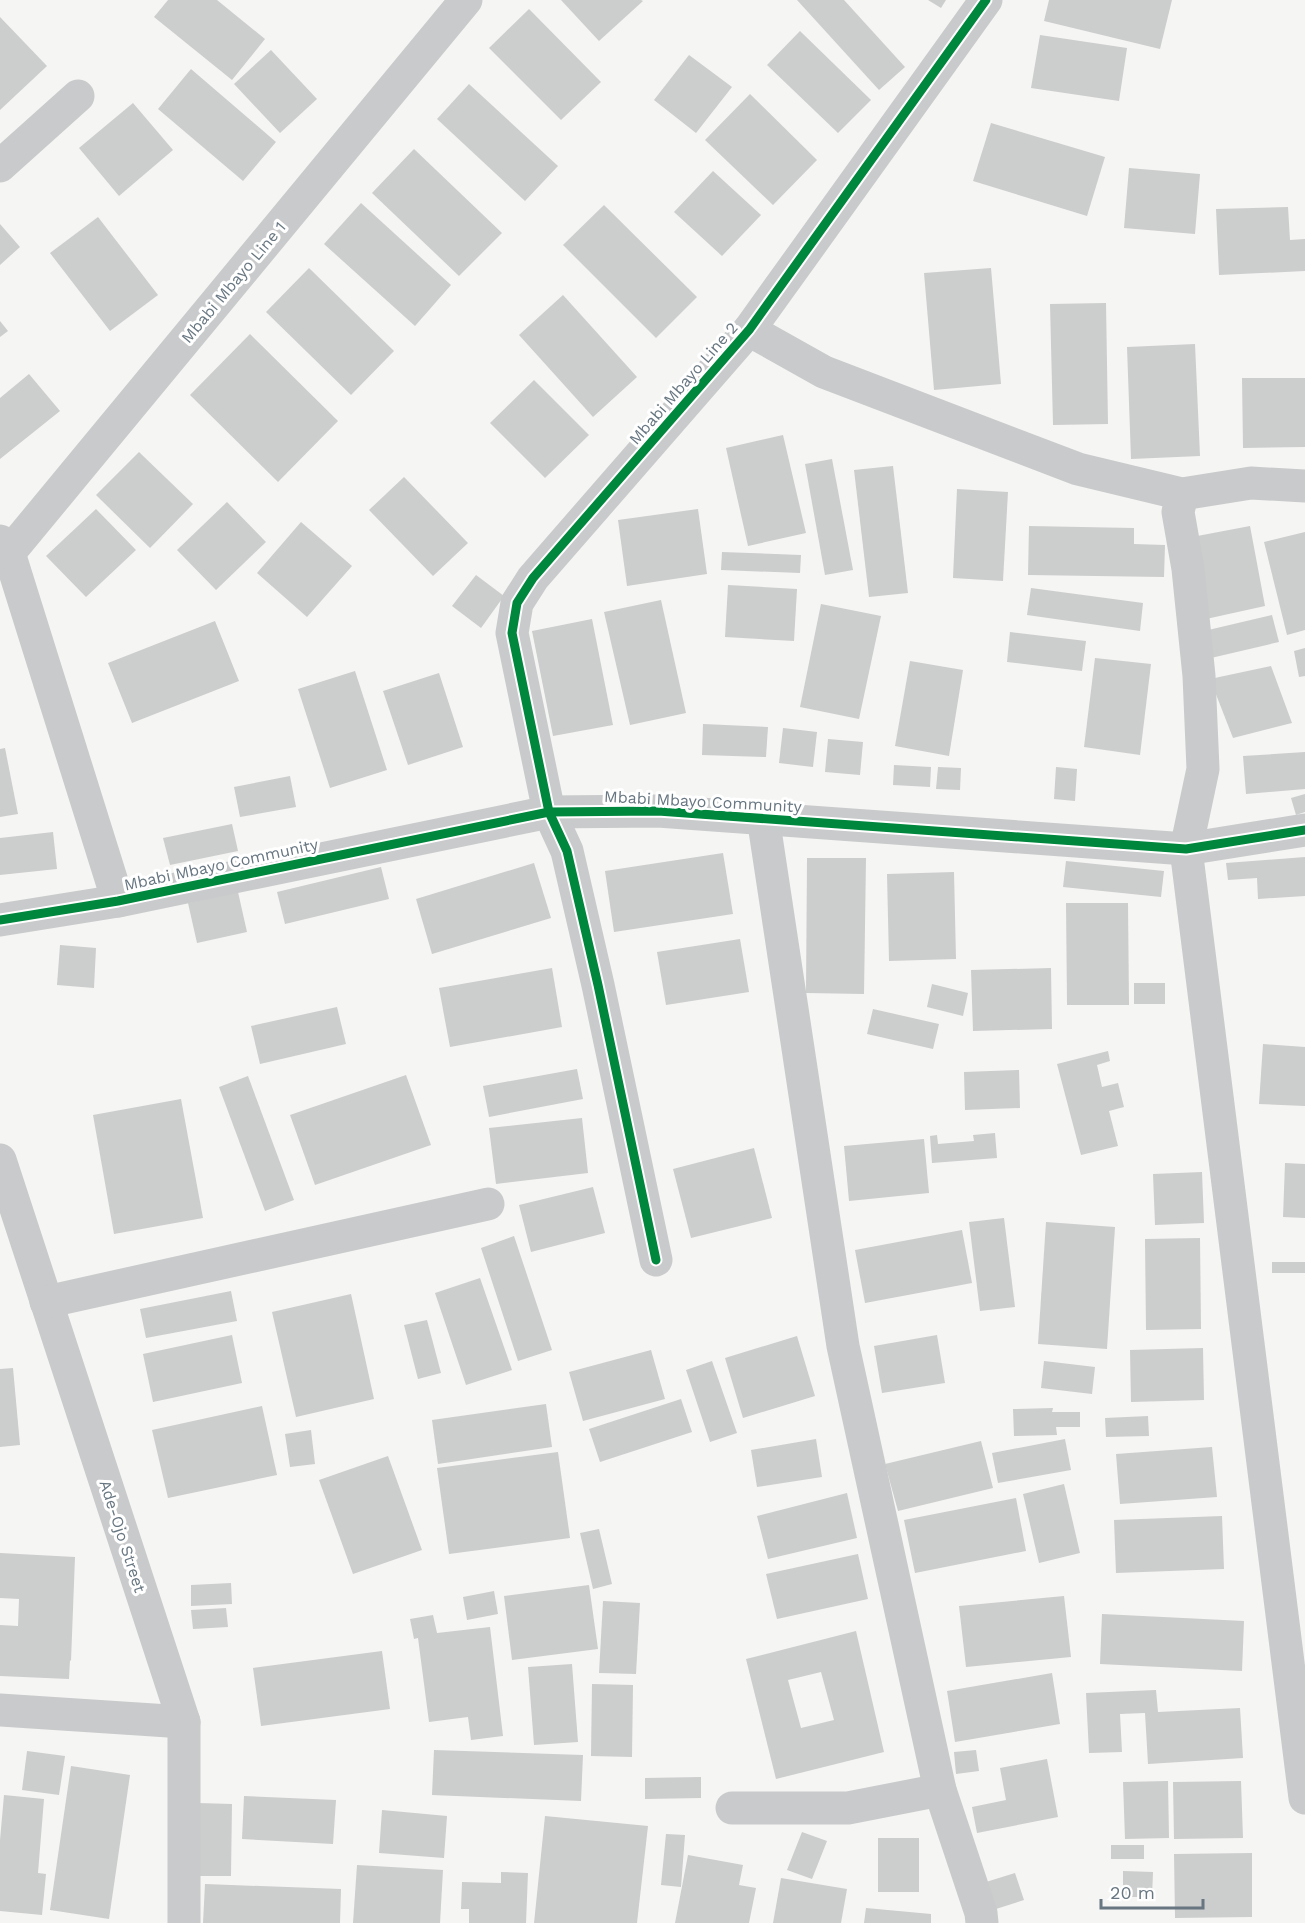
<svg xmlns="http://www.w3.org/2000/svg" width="1305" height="1923" font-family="'Work Sans',sans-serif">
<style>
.building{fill:#cccdcd;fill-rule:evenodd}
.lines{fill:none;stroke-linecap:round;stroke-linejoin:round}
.street{stroke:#c9cacb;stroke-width:33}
.cycleway-casing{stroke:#fff;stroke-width:13}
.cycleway{stroke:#00873e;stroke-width:9}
.labels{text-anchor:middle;stroke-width:6;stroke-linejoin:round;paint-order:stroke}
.street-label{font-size:16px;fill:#677681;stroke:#fff}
</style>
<rect width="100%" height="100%" fill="#f5f5f3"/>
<!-- building -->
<g class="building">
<polygon points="168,0 217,0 265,39 232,80 154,17"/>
<polygon points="561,0 641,0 643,1 599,41"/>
<polygon points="797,0 844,0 905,67 879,90"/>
<polygon points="928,0 946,0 941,8"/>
<polygon points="1049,0 1172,0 1160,49 1044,21"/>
<polygon points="529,9 601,82 561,120 489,48"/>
<polygon points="0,17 47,66 0,110"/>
<polygon points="800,31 871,100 838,133 767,65"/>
<polygon points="1040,35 1127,48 1119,101 1031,88"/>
<polygon points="271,50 317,99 280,133 234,84"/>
<polygon points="689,55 732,87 696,133 654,100"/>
<polygon points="191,69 276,142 243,181 158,109"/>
<polygon points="469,84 558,166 525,201 437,119"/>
<polygon points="750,94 817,160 773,205 705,140"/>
<polygon points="133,103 173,150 119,196 79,148"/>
<polygon points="991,123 1105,157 1087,216 973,181"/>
<polygon points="414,149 502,233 459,276 372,193"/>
<polygon points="1129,168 1200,174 1195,234 1124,228"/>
<polygon points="713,171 761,215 722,256 674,212"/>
<polygon points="361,203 451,285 415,326 324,244"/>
<polygon points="604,205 697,297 656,338 563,245"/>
<polygon points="1288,207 1290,240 1305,239 1305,271 1219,275 1216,209"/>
<polygon points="98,217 158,295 110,331 50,253"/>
<polygon points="0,224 20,247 0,265"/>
<polygon points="309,268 394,351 351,395 266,312"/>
<polygon points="991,268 1001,384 934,390 924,273"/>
<polygon points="563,295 637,377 593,417 519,335"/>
<polygon points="1106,303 1108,424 1053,425 1050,304"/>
<polygon points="0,321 8,331 0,337"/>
<polygon points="250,334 338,421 278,482 190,395"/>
<polygon points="1195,344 1200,456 1131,459 1127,347"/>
<polygon points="29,374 60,411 0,459 0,398"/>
<polygon points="1242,378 1305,378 1305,447 1243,448"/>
<polygon points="534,380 589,435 545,478 490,423"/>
<polygon points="783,435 806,533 748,546 726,448"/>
<polygon points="139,452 193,504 150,548 96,495"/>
<polygon points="832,459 853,570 825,575 805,464"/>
<polygon points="893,466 908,593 869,597 854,470"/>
<polygon points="404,477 468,543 433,576 369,510"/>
<polygon points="957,489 1008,492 1003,581 953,578"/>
<polygon points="227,502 266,542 216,590 177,550"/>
<polygon points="96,509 136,550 86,597 46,556"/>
<polygon points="698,509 707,574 627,586 618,520"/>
<polygon points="301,522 352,566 307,617 257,573"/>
<polygon points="1029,526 1134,528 1134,544 1165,545 1164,577 1028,575"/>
<polygon points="1250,526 1265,606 1206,619 1192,537"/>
<polygon points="1305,532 1305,630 1287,635 1264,542"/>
<polygon points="722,552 801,555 800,573 721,570"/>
<polygon points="476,575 504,596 481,628 452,606"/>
<polygon points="728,585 797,589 794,641 725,637"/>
<polygon points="1031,588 1143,603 1140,631 1027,615"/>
<polygon points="661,600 686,713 630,725 604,612"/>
<polygon points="821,604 881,616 859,719 800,707"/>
<polygon points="1272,615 1279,642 1211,658 1204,631"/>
<polygon points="592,619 613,725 553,736 532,631"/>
<polygon points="215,621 239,681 132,723 108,663"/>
<polygon points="1010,632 1086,641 1082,671 1007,662"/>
<polygon points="1305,648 1305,676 1299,677 1294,651"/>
<polygon points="1095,658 1151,664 1140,755 1084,747"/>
<polygon points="910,661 963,670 949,756 895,746"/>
<polygon points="1271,666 1292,723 1233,738 1210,679"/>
<polygon points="355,671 387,770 330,788 298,689"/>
<polygon points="439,673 463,747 408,765 383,691"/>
<polygon points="703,724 768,727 766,757 702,755"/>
<polygon points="783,728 817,732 813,767 779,763"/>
<polygon points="828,739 863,742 860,775 825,772"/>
<polygon points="5,748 18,814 0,817 0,749"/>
<polygon points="1305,752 1305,789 1246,794 1243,756"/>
<polygon points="894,765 931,767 930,787 893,785"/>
<polygon points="938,767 961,768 960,790 936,789"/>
<polygon points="1056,767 1077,769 1075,801 1054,799"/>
<polygon points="290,776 296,807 240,817 234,787"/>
<polygon points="1305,794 1305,812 1296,815 1291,798"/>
<polygon points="232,824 238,851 170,865 163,838"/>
<polygon points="53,832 57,869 0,875 0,838"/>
<polygon points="723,853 733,914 614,932 605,871"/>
<polygon points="1305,857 1305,896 1258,899 1257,878 1228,880 1226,863"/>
<polygon points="807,858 866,858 864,994 806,993"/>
<polygon points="1066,861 1164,871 1161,897 1063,887"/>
<polygon points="534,863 551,918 432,954 416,899"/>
<polygon points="381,867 389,899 285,924 277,892"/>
<polygon points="954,872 956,959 889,961 887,874"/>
<polygon points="238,892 247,932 197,943 188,903"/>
<polygon points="1066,903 1128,903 1129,1005 1067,1005"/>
<polygon points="740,939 749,992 666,1005 657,952"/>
<polygon points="60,945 96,948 94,988 57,985"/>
<polygon points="552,968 562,1027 450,1047 439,988"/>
<polygon points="1051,968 1052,1029 973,1031 971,970"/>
<rect x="1134" y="983" width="31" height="21"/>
<polygon points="932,984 968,993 963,1016 927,1007"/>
<polygon points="337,1007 346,1044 260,1064 251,1026"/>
<polygon points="873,1009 939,1024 933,1049 867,1034"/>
<polygon points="1263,1044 1305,1047 1305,1106 1259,1104"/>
<polygon points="1108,1051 1110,1061 1097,1065 1102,1087 1118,1083 1124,1107 1109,1111 1118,1146 1081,1155 1057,1064"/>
<polygon points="577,1069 583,1099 489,1117 483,1086"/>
<polygon points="1019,1070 1020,1108 965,1110 964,1072"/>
<polygon points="406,1075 431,1145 315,1185 290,1115"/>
<polygon points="248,1076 294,1200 265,1211 219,1087"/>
<polygon points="181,1099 203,1218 114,1234 93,1115"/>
<polygon points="582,1118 588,1173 496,1184 489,1128"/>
<polygon points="995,1133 997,1158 932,1163 930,1136 937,1135 938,1144 974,1141 973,1135"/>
<polygon points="924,1139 929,1193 849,1201 844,1146"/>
<polygon points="754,1148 772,1218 691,1238 673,1169"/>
<polygon points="1285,1163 1305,1164 1305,1218 1283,1217"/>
<polygon points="1202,1172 1204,1223 1155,1225 1153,1174"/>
<polygon points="593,1187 605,1233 531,1252 519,1205"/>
<polygon points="1004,1218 1015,1307 980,1311 969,1222"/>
<polygon points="1046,1222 1115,1227 1107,1349 1038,1344"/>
<polygon points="962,1230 972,1283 865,1303 855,1250"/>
<polygon points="514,1236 552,1350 518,1361 481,1248"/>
<polygon points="1200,1238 1201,1329 1146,1330 1145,1239"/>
<rect x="1272" y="1262" width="33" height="11"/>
<polygon points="480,1278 512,1370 466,1385 435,1293"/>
<polygon points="231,1291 237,1321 146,1338 140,1309"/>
<polygon points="351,1294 374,1399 296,1417 272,1312"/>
<polygon points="427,1320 441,1373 418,1379 404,1325"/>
<polygon points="232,1335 242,1383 153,1402 143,1354"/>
<polygon points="937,1335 945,1383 882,1393 874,1346"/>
<polygon points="797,1336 815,1396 743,1418 725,1358"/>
<polygon points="1203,1348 1204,1400 1131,1402 1130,1350"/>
<polygon points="651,1350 665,1399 583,1421 569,1372"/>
<polygon points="712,1361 737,1433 710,1442 686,1370"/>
<polygon points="1044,1361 1095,1367 1092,1394 1041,1388"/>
<polygon points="13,1368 20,1445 0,1447 0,1369"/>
<polygon points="681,1399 692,1432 600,1462 589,1429"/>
<polygon points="546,1404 552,1447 438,1464 432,1420"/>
<polygon points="262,1406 277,1475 168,1498 152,1430"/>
<polygon points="1053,1408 1052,1412 1080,1412 1080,1427 1056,1427 1057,1435 1014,1436 1013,1409"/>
<polygon points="1148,1416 1149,1436 1106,1437 1105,1418"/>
<polygon points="311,1430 315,1464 290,1467 285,1434"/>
<polygon points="816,1439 822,1477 757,1487 751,1450"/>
<polygon points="1065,1439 1071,1470 998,1483 992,1453"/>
<polygon points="981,1441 993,1488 898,1511 885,1464"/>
<polygon points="1212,1447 1217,1497 1120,1504 1116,1454"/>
<polygon points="558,1452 570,1538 449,1554 437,1468"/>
<polygon points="388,1456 422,1550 353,1574 319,1480"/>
<polygon points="1064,1484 1080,1553 1039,1563 1023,1494"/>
<polygon points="847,1493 857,1538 768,1559 757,1516"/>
<polygon points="1016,1498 1026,1551 915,1573 904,1520"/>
<polygon points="1222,1516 1224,1569 1116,1573 1114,1520"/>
<polygon points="599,1529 612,1584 593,1589 580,1533"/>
<polygon points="0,1553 75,1557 71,1661 70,1660 69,1679 0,1676 0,1625 18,1626 19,1599 0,1598"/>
<polygon points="858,1554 868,1599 777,1619 766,1574"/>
<polygon points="231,1583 232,1604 191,1606 191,1585"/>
<polygon points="589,1585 598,1649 512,1660 504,1596"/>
<polygon points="494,1591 498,1614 467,1620 463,1597"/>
<polygon points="1064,1596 1071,1657 966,1667 959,1606"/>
<polygon points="603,1601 640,1603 636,1674 599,1673"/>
<polygon points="226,1608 228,1627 193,1629 191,1610"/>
<polygon points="1102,1614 1244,1621 1242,1671 1100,1664"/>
<polygon points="433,1615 437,1633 490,1627 503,1736 471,1740 468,1717 429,1722 418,1638 414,1639 410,1619"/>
<path d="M856,1631L884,1752L776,1779L746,1659ZM821,1672L834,1720L801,1728L788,1680Z"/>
<polygon points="382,1651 390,1709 261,1726 253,1668"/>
<polygon points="572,1664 578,1742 534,1745 528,1667"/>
<polygon points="1052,1673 1060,1724 955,1742 947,1691"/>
<polygon points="592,1684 633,1685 632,1757 591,1756"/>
<polygon points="1156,1690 1158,1712 1240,1708 1243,1758 1148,1764 1145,1713 1120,1714 1122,1752 1089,1753 1086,1693"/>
<polygon points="434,1750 583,1755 581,1801 432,1795"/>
<polygon points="976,1750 979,1771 956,1774 954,1752"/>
<polygon points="27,1751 65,1756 59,1795 22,1790"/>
<polygon points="1047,1759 1058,1817 977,1833 972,1807 1006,1800 1000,1768"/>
<polygon points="71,1766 130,1775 109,1919 50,1910"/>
<polygon points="701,1777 701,1798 645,1799 645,1778"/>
<polygon points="1168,1781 1169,1838 1125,1839 1123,1782"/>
<polygon points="1241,1781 1243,1838 1174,1839 1173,1782"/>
<polygon points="4,1795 44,1799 38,1873 46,1874 42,1915 0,1911 0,1840"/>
<polygon points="244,1796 336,1800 333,1844 242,1839"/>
<polygon points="198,1803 232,1804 231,1876 196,1876"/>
<polygon points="382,1810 447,1816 444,1858 379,1853"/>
<polygon points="545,1816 648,1826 637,1923 534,1923"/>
<polygon points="802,1832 827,1841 812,1879 787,1870"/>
<polygon points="666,1834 685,1835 681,1887 661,1885"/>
<rect x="878" y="1838" width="41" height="54"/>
<rect x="1111" y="1845" width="33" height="14"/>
<polygon points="1252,1853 1252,1917 1175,1918 1174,1854"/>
<polygon points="688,1855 743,1865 739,1885 756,1888 749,1923 675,1923"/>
<polygon points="357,1865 443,1870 440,1923 353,1923"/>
<polygon points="1123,1871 1153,1872 1152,1897 1123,1897"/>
<polygon points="501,1872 528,1873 526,1923 469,1923 469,1909 461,1909 462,1882 501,1883"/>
<polygon points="1015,1873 1024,1900 996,1909 986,1882"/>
<polygon points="781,1878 847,1889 841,1923 773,1923"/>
<polygon points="205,1884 341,1889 340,1923 203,1923"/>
<polygon points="866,1908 931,1914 931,1923 864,1923"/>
</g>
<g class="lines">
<!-- street -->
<g class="street">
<polyline points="0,166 78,96"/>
<polyline points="749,330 824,372 1078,469 1182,494 1251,483 1305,486"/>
<polyline points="1182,494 1178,512 1188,569 1199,676 1203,769 1186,849 1305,1798"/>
<polyline points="0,541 9,553 118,901"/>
<polyline points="9,553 466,0"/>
<polyline points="763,817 843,1346 940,1790 981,1913 982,1923"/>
<polyline points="0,920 118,901 549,812 658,811 1186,849 1305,830"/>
<polyline points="0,1160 184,1722 184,1923"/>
<polyline points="656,1260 598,985 567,851 549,812 512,633 517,603 533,578 749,330 986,0"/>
<polyline points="46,1302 488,1204"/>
<polyline points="0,1710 184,1722"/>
<polyline points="732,1808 848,1808 940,1790"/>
</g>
<!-- cycleway casing -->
<g class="cycleway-casing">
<g id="cycleway">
<polyline points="0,920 118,901 549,812 658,811 1186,849 1305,830"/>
<polyline points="656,1260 598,985 567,851 549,812 512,633 517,603 533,578 749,330 986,0"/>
</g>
</g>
<!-- cycleway -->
<use href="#cycleway" class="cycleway"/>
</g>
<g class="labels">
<!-- street labels -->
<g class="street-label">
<text transform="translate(233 282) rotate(-50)" y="6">Mbabi Mbayo Line 1</text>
<text transform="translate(683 383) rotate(-49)" y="6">Mbabi Mbayo Line 2</text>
<text transform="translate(703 801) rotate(3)" y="6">Mbabi Mbayo Community</text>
<text transform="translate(221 864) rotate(-12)" y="6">Mbabi Mbayo Community</text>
<text transform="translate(123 1536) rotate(72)" y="6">Ade-Ojo Street</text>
</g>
</g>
<!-- scale -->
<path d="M1101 1899v9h102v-9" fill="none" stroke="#677681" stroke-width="3"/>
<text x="1110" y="1899" font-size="18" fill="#677681" stroke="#ffffff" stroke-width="4.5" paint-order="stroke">20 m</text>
</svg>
